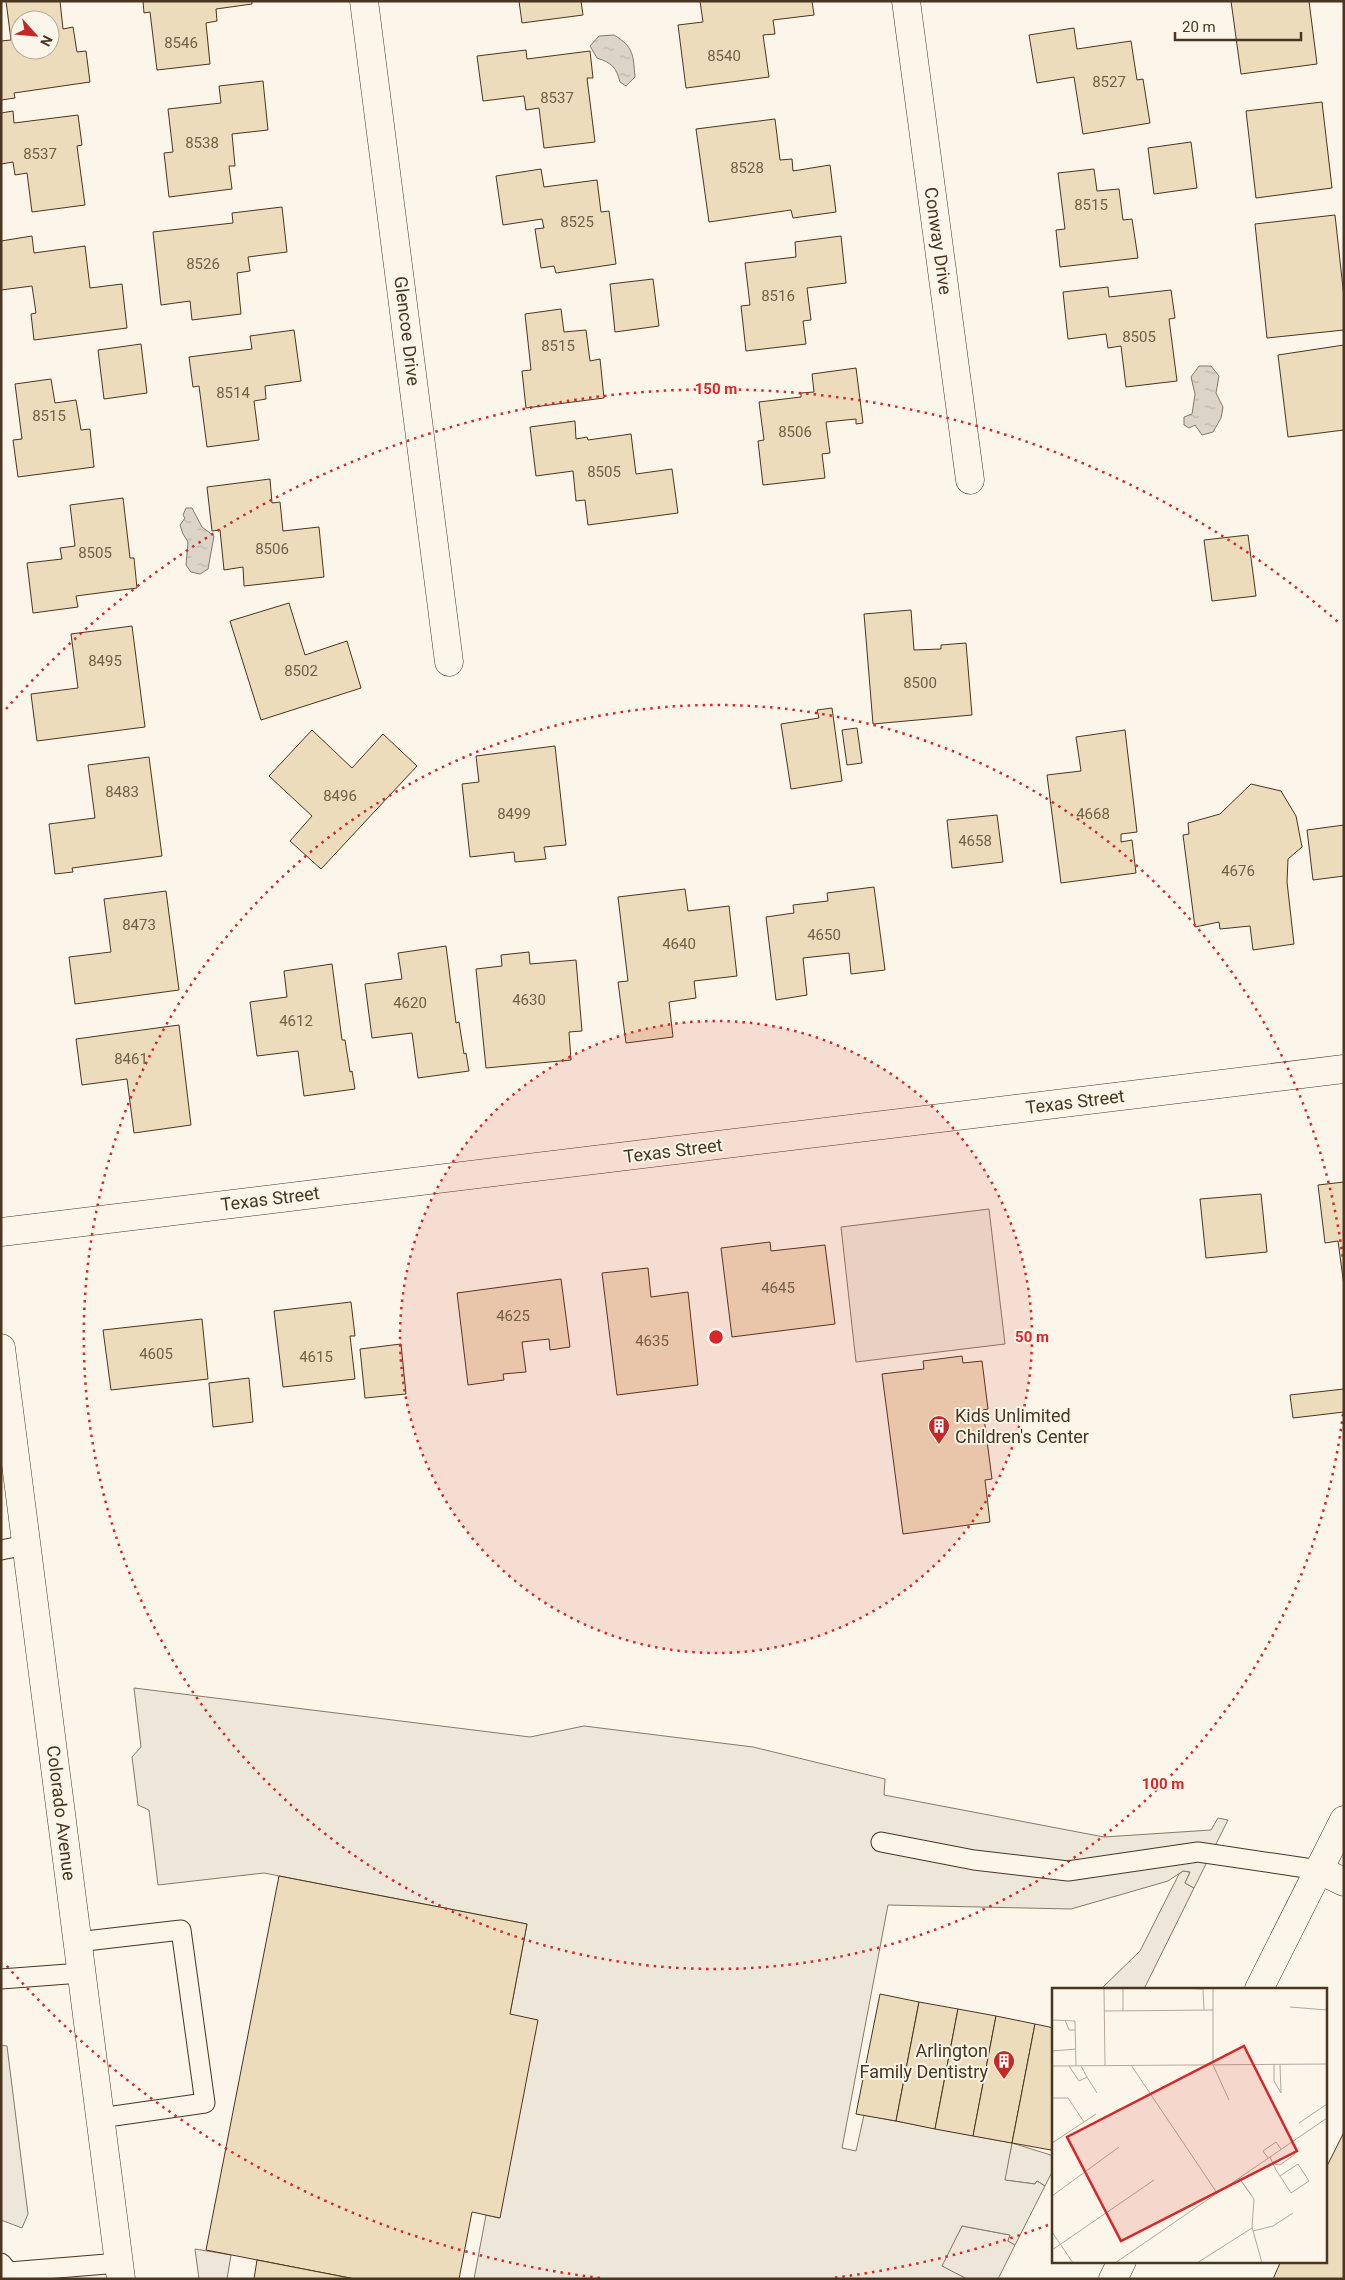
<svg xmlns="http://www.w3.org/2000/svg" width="1345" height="2280" font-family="Roboto,sans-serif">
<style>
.green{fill:#ede6d9;stroke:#887966}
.parking{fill:#ede7d9;stroke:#887966}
.water{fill:url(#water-ripples);stroke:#887966}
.building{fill:#ecdcbc;stroke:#4a3520;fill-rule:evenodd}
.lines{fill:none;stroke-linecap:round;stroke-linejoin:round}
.lane-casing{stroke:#4a3520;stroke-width:21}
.street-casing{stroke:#4a3520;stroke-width:29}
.secondary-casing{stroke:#4a3520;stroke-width:29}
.primary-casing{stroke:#4a3520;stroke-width:29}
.lane{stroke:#fbf6e9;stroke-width:19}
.street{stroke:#fbf6e9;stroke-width:28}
.secondary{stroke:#fbf6e9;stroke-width:28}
.primary{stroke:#fbf6e9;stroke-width:28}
.ring{fill:none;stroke:#d62828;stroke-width:2.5;stroke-dasharray:2.5 5}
.labels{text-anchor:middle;stroke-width:4;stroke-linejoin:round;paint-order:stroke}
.number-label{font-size:15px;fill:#725f47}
.street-label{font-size:18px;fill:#4a3520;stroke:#fbf6e9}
.poi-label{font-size:18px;fill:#4a3520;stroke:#fbf6e9;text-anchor:start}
.inset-road{fill:none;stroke:#b4a999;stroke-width:1}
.view{fill:#d62828;fill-opacity:0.15;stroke:#d62828;stroke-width:2.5}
.inset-edge{fill:none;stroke:#4a3520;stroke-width:2.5}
.centre{fill:#d62828;stroke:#fbf6e9;stroke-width:2.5}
.ring-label{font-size:15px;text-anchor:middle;font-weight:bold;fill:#d62828;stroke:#fbf6e9;stroke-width:4;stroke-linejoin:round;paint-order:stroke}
</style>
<defs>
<pattern id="water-ripples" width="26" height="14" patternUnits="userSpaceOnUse" patternTransform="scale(1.25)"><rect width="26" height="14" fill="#dcd4c6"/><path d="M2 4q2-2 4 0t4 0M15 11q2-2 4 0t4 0" fill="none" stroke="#beb7aa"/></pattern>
</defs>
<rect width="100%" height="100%" fill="#fbf6e9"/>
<!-- green -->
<g class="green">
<polygon points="1183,1871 1190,1872 1185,1883 1194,1888 1144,1989 1101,1989 1140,1951 1179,1874"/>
<polygon points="1012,2143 1054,2156 1054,2168 1045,2186 1037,2181 1035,2184 1004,2180"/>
<polygon points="962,2226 1010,2235 1008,2241 1015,2245 998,2279 967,2279 941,2266"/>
<polygon points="195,2249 231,2255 227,2279 199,2279"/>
</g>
<!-- parking -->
<g class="parking">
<polygon points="989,1209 1005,1344 856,1362 841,1227"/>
<polygon points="134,1688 530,1737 584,1726 753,1747 885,1779 884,1795 1104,1837 1211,1830 1218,1818 1228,1820 1194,1888 1185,1883 1190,1872 1183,1871 1168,1881 1071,1909 888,1905 842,2148 856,2151 864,2115 1012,2143 1005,2180 1035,2184 1037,2181 1045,2186 1015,2245 1008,2241 1010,2235 962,2226 942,2266 967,2279 474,2279 486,2215 499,2218 510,2014 527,1924 264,1873 158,1885 149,1810 138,1805 132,1757 141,1747"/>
<polygon points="1,2045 7,2046 28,2214 22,2228 1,2220"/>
</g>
<!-- water -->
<g class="water">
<path d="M614,35C634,47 633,55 635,77L626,86L620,82C616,67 612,63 597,58L590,46L599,36Z"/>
<polygon points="1199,366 1211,366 1219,376 1216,393 1223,407 1221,418 1213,432 1202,435 1195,425 1189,428 1184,425 1184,417 1192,414 1195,394 1191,377"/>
<polygon points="186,508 192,508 202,527 214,536 208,569 200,574 191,572 186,565 188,542 183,534 180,525 185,518 183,515"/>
</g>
<!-- building -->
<g class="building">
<path d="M6,1H60L63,29L73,27L77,52L86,51L90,82L14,93L15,98L1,100V41L11,40ZM20,20H50V50H20Z"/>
<polygon points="143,1 252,1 252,4 216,9 217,21 206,23 210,64 157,70 150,12 144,13"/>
<polygon points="519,1 581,1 583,15 522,23"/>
<polygon points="700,1 812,1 814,15 773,20 775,34 763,35 769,77 686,88 678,25 703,22"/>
<polygon points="1231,1 1309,1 1317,64 1241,74"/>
<polygon points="1074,28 1077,49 1131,41 1137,80 1143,79 1150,123 1083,134 1074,77 1037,83 1029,35"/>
<polygon points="526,50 527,59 590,51 593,78 587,78 595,142 544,148 539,108 526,110 524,96 483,101 477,56"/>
<polygon points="263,81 268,130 232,134 235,166 229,166 232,189 169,197 164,153 173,152 168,109 221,103 219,86"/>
<polygon points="1322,102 1332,188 1256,198 1246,111"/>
<polygon points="13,111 14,123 78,115 82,145 77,146 85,205 32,212 27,173 15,175 13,162 1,164 1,113"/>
<polygon points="775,119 780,160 792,159 793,171 830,165 836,212 793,218 791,210 709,222 696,129"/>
<polygon points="1191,142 1197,188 1154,194 1148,148"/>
<polygon points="541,169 544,187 597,180 601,212 609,211 616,264 556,273 554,266 541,268 535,229 544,228 542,219 503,225 496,176"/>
<polygon points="1094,169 1097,191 1119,189 1123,220 1132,219 1138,258 1060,267 1056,230 1065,229 1058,173"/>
<polygon points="282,207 287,252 248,257 250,271 237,273 241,314 192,320 190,301 161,305 153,232 233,223 232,213"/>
<polygon points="1335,215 1344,297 1344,330 1267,338 1255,224"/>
<polygon points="32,236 34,253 85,246 90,288 122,284 127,328 34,340 31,314 36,313 32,286 1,290 1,241"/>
<polygon points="841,236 846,283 807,288 811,320 803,321 806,344 746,351 741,306 750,305 745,263 796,257 795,242"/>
<polygon points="653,279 659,326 615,332 610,284"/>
<polygon points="1108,287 1109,297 1171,290 1175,318 1169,319 1177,381 1126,387 1121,346 1108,348 1106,334 1068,339 1063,292"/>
<polygon points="561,309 564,332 586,330 590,361 600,359 604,398 526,408 522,371 531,370 525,314"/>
<polygon points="294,330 301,381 265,386 266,399 254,401 259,440 207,447 199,386 193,387 189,357 252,349 250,336"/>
<polygon points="141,344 147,393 104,399 98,350"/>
<polygon points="1344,345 1344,430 1288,437 1278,355"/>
<polygon points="856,368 863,423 856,424 856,419 826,422 830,453 822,454 825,478 763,485 758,441 764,440 759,402 801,397 801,393 814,392 812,374"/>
<polygon points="51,379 55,403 76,400 81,430 90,429 94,467 18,477 13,440 22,439 15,384"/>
<polygon points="575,421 576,439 587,437 588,440 631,434 636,474 672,469 678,513 588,525 585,500 576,501 573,471 536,476 530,427"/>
<polygon points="270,479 272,503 280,502 283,531 319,527 324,577 244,586 243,567 224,570 220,530 212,531 207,487"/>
<polygon points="123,498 130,558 134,558 137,588 76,596 78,607 33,613 27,563 62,559 60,548 75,546 70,505"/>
<polygon points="1248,535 1256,596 1212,601 1204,540"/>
<polygon points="289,603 305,655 347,641 361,688 261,720 230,621"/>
<polygon points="911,610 914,650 941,649 941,645 966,643 972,715 873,724 864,614"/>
<polygon points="132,626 145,727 37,741 31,694 78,688 71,634"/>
<polygon points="832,708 842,781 791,789 781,724 819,718 817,710"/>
<polygon points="857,728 862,763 847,765 842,730"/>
<polygon points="312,730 352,768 383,734 417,766 321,869 290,841 312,816 269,776"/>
<polygon points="1125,730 1137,832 1121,834 1121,842 1132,840 1136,873 1061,883 1047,775 1081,771 1076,737"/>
<polygon points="555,746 566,845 544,847 546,859 515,862 514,852 470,857 462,784 479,782 476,756"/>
<polygon points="149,757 162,856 72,868 73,872 55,874 49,824 95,818 88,765"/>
<polygon points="1251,784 1281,791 1296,816 1302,847 1288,859 1287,882 1294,944 1253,950 1250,926 1220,929 1219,922 1195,927 1183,835 1189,834 1188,823 1220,814"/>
<polygon points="997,815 1003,862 952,868 947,820"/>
<polygon points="1344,825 1344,876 1313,880 1307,830"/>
<polygon points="874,887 885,970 851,974 849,953 803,958 807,995 776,1000 766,917 794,913 793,905 828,901 827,893"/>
<polygon points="685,889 688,911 729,906 737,976 694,981 696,998 669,1002 673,1037 626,1043 618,982 628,981 618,897"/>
<polygon points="166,891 179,990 75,1004 69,957 111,952 104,899"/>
<polygon points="446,946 456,1023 459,1022 464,1054 466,1053 469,1071 418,1078 412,1033 372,1038 365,984 402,979 398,953"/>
<polygon points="529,952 530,964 576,960 582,1031 569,1032 571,1060 486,1068 476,969 502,966 501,955"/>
<polygon points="332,964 342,1040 345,1040 350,1072 352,1071 355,1089 304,1096 298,1051 257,1056 250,1002 287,997 284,971"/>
<polygon points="179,1025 191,1125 134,1133 127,1079 82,1085 76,1039"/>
<polygon points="1344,1182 1344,1286 1338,1241 1325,1243 1318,1185"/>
<polygon points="1261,1194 1267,1252 1206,1258 1200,1199"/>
<polygon points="770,1242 771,1251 825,1245 835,1324 732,1337 721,1248"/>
<polygon points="648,1268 651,1297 688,1292 698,1385 617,1395 602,1273"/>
<polygon points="561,1279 570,1347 550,1350 549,1339 522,1342 526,1372 503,1374 504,1380 468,1385 457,1293"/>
<polygon points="351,1302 355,1336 350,1336 355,1379 283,1387 274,1311"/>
<polygon points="202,1319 208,1379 111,1390 103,1330"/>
<polygon points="401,1344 406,1394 365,1398 360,1349"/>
<polygon points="962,1356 963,1363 982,1361 988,1409 983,1410 992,1479 985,1480 990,1522 903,1534 882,1374 924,1369 923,1361"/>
<polygon points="249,1378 253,1422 213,1427 209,1383"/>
<polygon points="1344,1389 1344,1412 1293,1418 1290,1395"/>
<polygon points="279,1876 527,1924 510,2014 538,2020 500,2218 472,2212 459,2279 355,2279 206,2250"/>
<polygon points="880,1994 919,2002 896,2121 856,2114"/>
<polygon points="919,2002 958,2009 935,2129 896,2121"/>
<polygon points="958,2009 996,2016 973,2136 935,2129"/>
<polygon points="996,2016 1035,2024 1012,2143 973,2136"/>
<polygon points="1035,2024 1054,2028 1054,2137 1051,2150 1012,2143"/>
<polygon points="1344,2132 1344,2279 1273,2279 1281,2261 1326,2261 1326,2168"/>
<polygon points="257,2260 355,2279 254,2279"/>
</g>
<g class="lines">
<!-- lane casing -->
<g class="lane-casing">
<g id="lane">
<polyline points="1,1550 26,1545"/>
<polyline points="881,1842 974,1860 1068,1871 1198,1852 1319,1870"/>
<polyline points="77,1942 181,1930 205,2103 100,2118"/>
<polyline points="1,1979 81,1973"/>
<polyline points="1,2263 9,2272 119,2263"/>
</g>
</g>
<!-- street casing -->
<g class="street-casing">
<g id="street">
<polyline points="364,1 449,662"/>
<polyline points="906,1 970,480"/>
<polyline points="1,1232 1344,1069"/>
<polyline points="1319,1870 1344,1882"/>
</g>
</g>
<!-- secondary casing -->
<g class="secondary-casing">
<polyline id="secondary" points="1,1348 121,2279"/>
</g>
<!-- primary casing -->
<g class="primary-casing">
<g id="primary">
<polyline points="1259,1989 1344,1820"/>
<polyline points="1113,2279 1122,2261"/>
</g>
</g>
<!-- lane -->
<use href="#lane" class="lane"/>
<!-- street -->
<use href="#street" class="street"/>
<!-- secondary -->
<use href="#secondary" class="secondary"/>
<!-- primary -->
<use href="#primary" class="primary"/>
</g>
<!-- distance rings -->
<circle cx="716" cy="1337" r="316" fill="#d62828" fill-opacity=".12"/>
<g class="ring">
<circle cx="716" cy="1337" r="316"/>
<path d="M1343 1414A632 632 0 1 1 1343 1260"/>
<path d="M1048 2225A948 948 0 0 1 832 2278M600 2278A948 948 0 0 1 6 1965M6 709A948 948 0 0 1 1338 622"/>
</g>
<!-- icons -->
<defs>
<g id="building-pin" transform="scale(1.125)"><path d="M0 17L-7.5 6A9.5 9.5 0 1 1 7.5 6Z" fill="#c62828" stroke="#fbf6e9"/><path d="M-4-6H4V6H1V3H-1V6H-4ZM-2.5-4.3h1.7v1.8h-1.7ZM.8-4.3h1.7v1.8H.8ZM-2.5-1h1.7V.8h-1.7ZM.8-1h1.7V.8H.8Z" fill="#fff"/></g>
</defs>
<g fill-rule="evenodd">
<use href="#building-pin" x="939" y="1426"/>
<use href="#building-pin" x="1004" y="2061"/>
</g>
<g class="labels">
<!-- number labels -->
<g class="number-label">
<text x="181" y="48">8546</text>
<text x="724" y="61">8540</text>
<text x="1109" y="87">8527</text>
<text x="557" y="103">8537</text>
<text x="202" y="148">8538</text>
<text x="40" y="159">8537</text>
<text x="747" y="173">8528</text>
<text x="1091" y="210">8515</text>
<text x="577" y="227">8525</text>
<text x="203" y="269">8526</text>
<text x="778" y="301">8516</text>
<text x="1139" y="342">8505</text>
<text x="558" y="351">8515</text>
<text x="233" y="398">8514</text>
<text x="49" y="421">8515</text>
<text x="795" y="437">8506</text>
<text x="604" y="477">8505</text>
<text x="272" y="554">8506</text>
<text x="95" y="558">8505</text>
<text x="105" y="666">8495</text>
<text x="301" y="676">8502</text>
<text x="920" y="688">8500</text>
<text x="122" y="797">8483</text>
<text x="340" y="801">8496</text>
<text x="514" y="819">8499</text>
<text x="1093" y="819">4668</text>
<text x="975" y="846">4658</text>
<text x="1238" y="876">4676</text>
<text x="139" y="930">8473</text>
<text x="824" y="940">4650</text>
<text x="679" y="949">4640</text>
<text x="529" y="1005">4630</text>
<text x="410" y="1008">4620</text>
<text x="296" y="1026">4612</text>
<text x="131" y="1064">8461</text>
<text x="778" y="1293">4645</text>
<text x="513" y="1321">4625</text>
<text x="652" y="1346">4635</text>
<text x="156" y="1359">4605</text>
<text x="316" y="1362">4615</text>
</g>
<!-- street labels -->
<g class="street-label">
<text transform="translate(938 241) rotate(82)" y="6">Conway Drive</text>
<text transform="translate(407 331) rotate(83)" y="6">Glencoe Drive</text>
<text transform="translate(1075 1102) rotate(-7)" y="6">Texas Street</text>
<text transform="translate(673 1151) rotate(-7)" y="6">Texas Street</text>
<text transform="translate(270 1199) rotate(-7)" y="6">Texas Street</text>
<text transform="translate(61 1813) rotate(83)" y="6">Colorado Avenue</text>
</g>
<!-- poi labels -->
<g class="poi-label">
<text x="955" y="1422">Kids Unlimited<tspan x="955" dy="21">Children's Center</tspan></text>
<text x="988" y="2057" text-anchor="end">Arlington<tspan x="988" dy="21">Family Dentistry</tspan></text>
</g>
</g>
<!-- overview -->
<g transform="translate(1052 1988)">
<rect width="275" height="275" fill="#fbf6e9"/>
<path class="inset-road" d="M52,0L53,78M71,0V23M129,0L151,1L152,22M161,0V77L177,112M238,19L275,22M52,23L161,22M0,32L23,33L24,78M13,32L17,42H23M0,63L24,61M222,76V93L229,105M228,76L229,105M79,77L165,205M0,78L275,76M17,78L27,93L35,89L29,78M35,89L45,105M0,110H16L32,134L44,126M247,135L275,116M0,155L32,134M218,169L224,182L228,188L239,205L257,193L246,176L228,188M216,170L211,163L224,154L229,161M223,176L228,177L242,167L244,162L239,154M187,190L202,211L200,239L210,275M190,194L200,208M0,208L67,159M201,243L221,238L241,225M0,244L21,275M0,262L102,192M63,275L275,130M145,275L200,240"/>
<path class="view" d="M192,58L245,163L69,253L15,149Z"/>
<rect width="275" height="275" class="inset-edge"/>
</g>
<circle cx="716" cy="1337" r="8" class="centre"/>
<g class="ring-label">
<text x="716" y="394">150 m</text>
<text x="1032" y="1342">50 m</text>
<text x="1163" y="1789">100 m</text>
</g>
<!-- border -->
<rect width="1345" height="2280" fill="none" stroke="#4a3520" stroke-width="5"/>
<!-- north arrow -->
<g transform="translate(35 35) rotate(117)"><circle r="24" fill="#fbf6e9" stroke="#b4a999"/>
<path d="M0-4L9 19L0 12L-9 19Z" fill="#c62828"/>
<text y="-8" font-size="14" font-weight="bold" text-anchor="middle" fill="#4a3520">N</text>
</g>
<!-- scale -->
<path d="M1175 32v8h126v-8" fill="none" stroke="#4a3520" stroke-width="2.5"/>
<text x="1182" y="32" font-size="15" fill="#4a3520" stroke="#fbf6e9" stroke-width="4" paint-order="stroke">20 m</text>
</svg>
